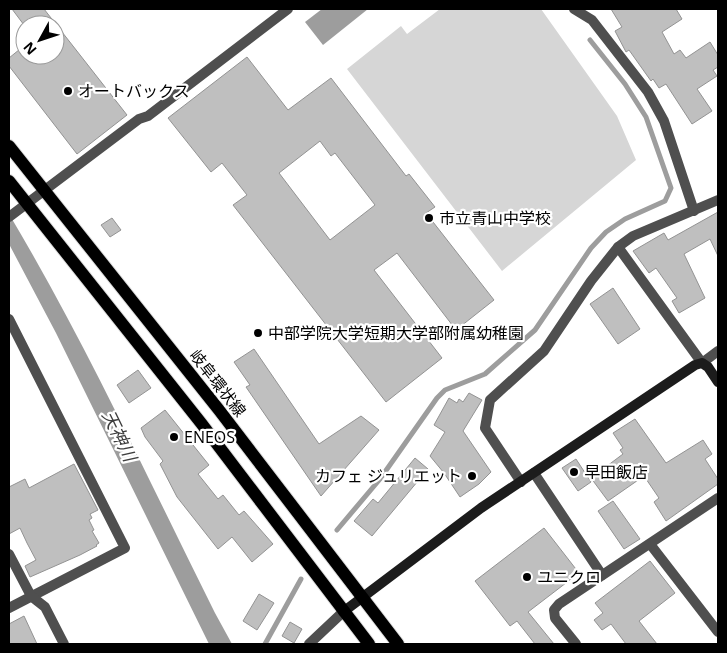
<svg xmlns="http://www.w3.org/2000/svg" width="727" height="653" font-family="'Open Sans','Noto Sans JP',sans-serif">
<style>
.green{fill:#d6d6d6}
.water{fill:#9d9d9d}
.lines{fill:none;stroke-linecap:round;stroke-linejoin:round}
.stream{stroke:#9d9d9d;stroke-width:5}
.building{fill:#bfbfbf;stroke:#939393;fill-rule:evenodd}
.primary-casing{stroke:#dbdbdb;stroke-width:14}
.street{stroke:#4f4f4f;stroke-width:10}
.secondary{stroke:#1c1c1c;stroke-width:10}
.primary{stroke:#000;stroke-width:12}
.poi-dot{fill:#000;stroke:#fff;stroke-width:2}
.labels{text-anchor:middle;stroke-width:4.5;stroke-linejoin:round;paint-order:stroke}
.poi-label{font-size:16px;fill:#000;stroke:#fff;text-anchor:start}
.street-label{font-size:16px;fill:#000;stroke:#fff}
.water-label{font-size:18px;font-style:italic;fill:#3e3e3e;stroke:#fff}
</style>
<rect width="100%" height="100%" fill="#fff"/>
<!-- green -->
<polygon class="green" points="440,9 541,9 617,116 636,160 502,271 347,69 401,26 407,34"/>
<!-- water -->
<g class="water">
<polygon points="322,9 368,9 323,45 305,22"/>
<path d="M9,214C86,343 148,479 215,613L232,644H209L56,333L9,244Z"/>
</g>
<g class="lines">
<!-- stream -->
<g class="stream">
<polyline points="337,530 380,479 437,398 445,390 485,374 535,330 591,248 606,232 625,219 665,201 671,188 646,117 625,84 590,40"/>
<polyline points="265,644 301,579"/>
</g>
</g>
<!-- building -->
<g class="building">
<polygon points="12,9 44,9 127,115 77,154 9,66 9,58 25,45 25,55 55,55 55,25 24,25"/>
<polygon points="611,9 676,9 682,19 662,32 674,54 680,50 686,58 710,42 718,55 718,67 713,70 717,76 697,89 712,111 692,124 666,84 659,88 653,79 651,81 629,50 626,52 615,31 622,27"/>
<path d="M247,57L288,110L331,78L406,176L409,174L435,207L426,213L494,300L456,330L397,253L374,270L442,358L386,402L233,205L247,195L222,163L211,172L168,118ZM320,141L331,156L335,153L375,205L330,240L279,173Z"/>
<polygon points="718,212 718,256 710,239 684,254 705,298 679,313 672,301 677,298 656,268 649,273 633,251 664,233 668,240"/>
<polygon points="112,218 121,230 110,237 101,225"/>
<polygon points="613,288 640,329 618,344 590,304"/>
<polygon points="254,349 319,444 361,416 379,430 321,496 246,387 250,385 234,362"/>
<polygon points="138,370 151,388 129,403 117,385"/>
<polygon points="469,393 482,400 463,431 491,472 479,484 460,497 444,473 430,456 445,432 434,425 449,398 457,403 459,399 463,402"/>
<polygon points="165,410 209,465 198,474 218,499 223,495 239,515 244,511 273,544 252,562 232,537 218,549 177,497 160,464 163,461 145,437 141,428"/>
<polygon points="635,419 666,463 703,440 712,454 705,459 718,479 718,484 666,521 654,502 659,498 644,476 608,501 591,478 623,454 620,450 623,448 613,433"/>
<polygon points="415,458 428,469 372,536 354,521 373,499 378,503"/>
<polygon points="576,459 591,482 578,491 562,468"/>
<polygon points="74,464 98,510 90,514 92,518 89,520 94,530 92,531 99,543 96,545 97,546 80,555 30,577 25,566 36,560 27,543 20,528 9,534 9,487 25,479 29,488"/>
<polygon points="613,501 640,539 624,549 598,511"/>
<polygon points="544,528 579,573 528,612 554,644 535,644 517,621 510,626 475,581"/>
<polygon points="650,561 675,593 639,621 657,644 626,644 611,624 602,630 594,620 603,613 595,603"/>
<polygon points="259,594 274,603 257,630 243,621"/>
<polygon points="24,616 37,644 9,644 9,624"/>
<polygon points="290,622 302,629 294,643 282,636"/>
</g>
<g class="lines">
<!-- primary casing -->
<g class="primary-casing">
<g id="primary">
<polyline points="9,146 219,410 398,644"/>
<polyline points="9,181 201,423 369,644"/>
</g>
</g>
<!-- street -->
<g class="street">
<polyline points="574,9 592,20 648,92 664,121 694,211"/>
<polyline points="9,217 139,119 148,116 288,9"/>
<polyline points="618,247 702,363 718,351"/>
<polyline points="9,319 125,548 9,608"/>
<polyline points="534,473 602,575"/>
<polyline points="521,482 485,428 490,400 544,351 591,281 618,247 633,236 718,200"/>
<polyline points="650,544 718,632"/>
<polyline points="9,554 31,596 45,607 64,644"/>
<polyline points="309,644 343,612"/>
<polyline points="576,644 555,618 554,610 559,604 718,498"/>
</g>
<!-- secondary -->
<polyline class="secondary" points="343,612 481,508 695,365 702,363 708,367 718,382"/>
<!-- primary -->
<use href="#primary" class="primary"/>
</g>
<!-- markers -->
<g class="poi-dot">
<circle cx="68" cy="91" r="5"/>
<circle cx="429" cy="218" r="5"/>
<circle cx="258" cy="333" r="5"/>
<circle cx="174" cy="437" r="5"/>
<circle cx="574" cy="472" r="5"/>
<circle cx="472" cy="476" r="5"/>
<circle cx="527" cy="577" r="5"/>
</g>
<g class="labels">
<!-- poi labels -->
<g class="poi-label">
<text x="78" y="97">オートバックス</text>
<text x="439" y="224">市立青山中学校</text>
<text x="268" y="339">中部学院大学短期大学部附属幼稚園</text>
<text x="184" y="443">ENEOS</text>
<text x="584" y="478">早田飯店</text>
<text x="462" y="482" text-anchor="end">カフェ ジュリエット</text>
<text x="537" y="583">ユニクロ</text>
</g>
<!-- street labels -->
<g class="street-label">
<text transform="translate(218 383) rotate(52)" y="6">岐阜環状線</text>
</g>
<!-- water labels -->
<g class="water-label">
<text transform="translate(119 436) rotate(64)" y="6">天神川</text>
</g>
</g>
<!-- border -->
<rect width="727" height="653" fill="none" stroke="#000000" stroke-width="20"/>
<!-- north arrow -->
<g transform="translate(40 40) rotate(230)"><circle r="24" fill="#ffffff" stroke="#999999"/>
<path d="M0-4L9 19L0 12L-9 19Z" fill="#000000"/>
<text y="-8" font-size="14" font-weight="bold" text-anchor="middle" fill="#000000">N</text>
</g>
</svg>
